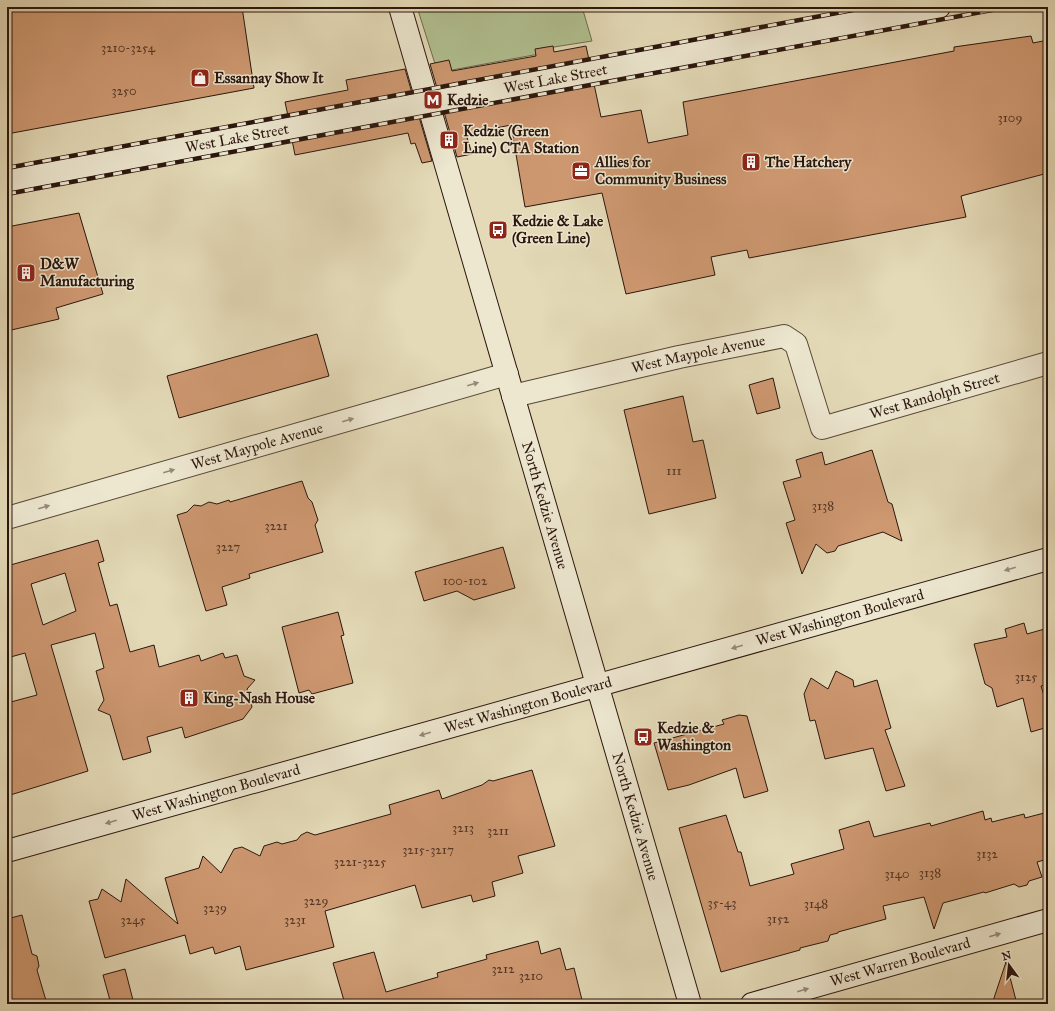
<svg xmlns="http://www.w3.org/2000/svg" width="1055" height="1011" font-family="'IM FELL Great Primer',serif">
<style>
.green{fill:#b1c090;stroke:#6e6b4f}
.building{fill:#ce9871;stroke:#2b160e;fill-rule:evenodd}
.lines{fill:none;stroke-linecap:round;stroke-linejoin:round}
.street-casing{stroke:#594738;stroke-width:24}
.secondary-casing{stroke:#2b160e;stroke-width:24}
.street{stroke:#ede7d0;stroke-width:22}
.secondary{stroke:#ede7d0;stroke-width:22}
.rail-casing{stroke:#2b160e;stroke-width:4.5}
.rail{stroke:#ede7d0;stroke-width:3;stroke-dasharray:9;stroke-linecap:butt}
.oneway{fill:#968979}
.labels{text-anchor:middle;stroke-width:3;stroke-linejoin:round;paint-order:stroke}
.number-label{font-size:13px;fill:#543627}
.poi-label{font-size:15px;font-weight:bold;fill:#2b160e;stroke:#ede7d0;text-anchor:start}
.street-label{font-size:15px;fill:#2b160e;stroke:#ede7d0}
</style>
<rect width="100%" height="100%" fill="#e4dab7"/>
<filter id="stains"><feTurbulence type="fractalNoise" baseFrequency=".005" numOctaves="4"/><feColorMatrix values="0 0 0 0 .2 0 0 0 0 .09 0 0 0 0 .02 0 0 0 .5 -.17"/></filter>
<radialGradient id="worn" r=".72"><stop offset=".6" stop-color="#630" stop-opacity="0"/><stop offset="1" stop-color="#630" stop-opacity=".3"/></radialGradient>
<!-- green -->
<polygon class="green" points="417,7 582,7 592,41 554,47 550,52 441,72 436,67"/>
<!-- building -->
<g class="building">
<polygon points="7,7 242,7 254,88 7,134"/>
<polygon points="1031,36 1033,43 1048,40 1048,173 961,196 966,217 749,258 747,250 711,257 715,275 626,294 602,193 525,207 511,125 466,134 472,154 457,157 444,112 594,84 601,117 641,110 648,143 688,135 683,102 954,51 954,47"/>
<polygon points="553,46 554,52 586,46 589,60 437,88 430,64 449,60 452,71 536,56 535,49"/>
<polygon points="405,69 412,93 288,116 285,102 348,90 346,80"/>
<polygon points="419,117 432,161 422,163 415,143 411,144 408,133 295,155 292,140"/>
<polygon points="79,213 103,294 56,308 59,319 7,331 7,227"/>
<polygon points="317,334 329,376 179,418 167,376"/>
<polygon points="773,378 780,408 757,414 749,385"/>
<polygon points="683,396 693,442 703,440 716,498 649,514 624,410"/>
<polygon points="872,450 888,502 892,504 902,541 883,532 838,546 835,551 827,553 816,544 802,574 786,523 795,520 783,482 801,477 796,460 822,452 825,465"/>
<polygon points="302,481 308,498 312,502 318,520 315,525 323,552 249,574 250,578 222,587 227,605 206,611 177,515 187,512 194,505 201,506 209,502 217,504 229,500 230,502"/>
<path d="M98,540L104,561L98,563L110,606L117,604L130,652L154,645L159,667L199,655L201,661L223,653L225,658L237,655L244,676L255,680L247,689L252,707L243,719L185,738L182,727L147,737L151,752L123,760L110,715L98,710L104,700L96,671L104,668L95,633L51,645L88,771L7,796V703L37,695L25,653L7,658V566ZM65,573L76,611L43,625L31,584Z"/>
<polygon points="503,547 515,588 474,600 457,591 424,601 415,572"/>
<polygon points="338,612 344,635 341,636 353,683 312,694 309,690 299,693 282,627"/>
<polygon points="1024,623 1027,634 1048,628 1048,684 1041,686 1048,708 1048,727 1031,732 1023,698 997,707 992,688 985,684 974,644 1007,637 1005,629"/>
<polygon points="836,671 853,680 854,687 877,680 891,728 885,730 905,786 886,791 873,748 825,759 815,720 810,721 804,694 811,678 828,689"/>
<polygon points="739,715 747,716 768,791 744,798 736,768 689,785 668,790 654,743 724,724 722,720"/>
<polygon points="532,770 555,846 518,856 523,873 492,882 495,896 473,902 471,895 422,908 415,885 325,911 334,947 246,970 240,946 215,954 213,947 190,954 185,935 105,958 89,901 98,899 102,889 121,902 126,879 178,924 165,878 199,868 203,856 221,873 234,849 242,847 260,856 264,846 277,842 282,844 297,840 301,835 307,832 315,835 391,814 389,805 439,790 442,799 482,785 489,780 493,781"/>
<polygon points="983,811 985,820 991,818 992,822 1024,814 1025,818 1048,812 1048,859 1037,862 1042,877 1029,881 1027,885 1019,887 1014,884 985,893 984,892 943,903 934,929 924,897 883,906 886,919 838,932 838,933 830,935 828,941 800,948 800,950 721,972 679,828 726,815 738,852 741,852 750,886 794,874 791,864 844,849 839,830 869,821 874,837 930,823 931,826"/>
<polygon points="22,915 32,954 37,956 39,966 37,970 47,1004 12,1004 7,988 7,919"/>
<polygon points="538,941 541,954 560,948 566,970 574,968 583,1004 345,1004 333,963 374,952 386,992 438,977 437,973 487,959 486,955"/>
<polygon points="1006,962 1017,1004 992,1004"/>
<polygon points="125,969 134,1004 111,1004 103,975"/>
</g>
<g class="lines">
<!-- street casing -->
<g class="street-casing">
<g id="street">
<path id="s1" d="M513,396L679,357L784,336L796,344L822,428L1048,363"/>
<path id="s2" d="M7,518L507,374"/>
</g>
</g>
<!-- secondary casing -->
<g class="secondary-casing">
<g id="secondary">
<path id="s3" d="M400,7L690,1004"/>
<path id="s4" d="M7,181L939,7"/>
<path id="s5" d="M7,851L1048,559"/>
<path id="s6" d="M752,1004L1048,920"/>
</g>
</g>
<!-- street -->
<use href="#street" class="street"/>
<!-- secondary -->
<use href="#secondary" class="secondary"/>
<!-- rail casing -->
<g class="rail-casing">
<g id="rail">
<polyline points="7,168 869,7"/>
<polyline points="7,194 1008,7"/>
</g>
</g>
<!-- rail -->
<use href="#rail" class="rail"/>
</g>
<!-- one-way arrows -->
<defs><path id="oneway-solid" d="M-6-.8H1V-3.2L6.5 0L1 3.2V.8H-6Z"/></defs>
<g class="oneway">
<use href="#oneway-solid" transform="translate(473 384) rotate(-16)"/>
<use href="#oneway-solid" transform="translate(348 420) rotate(-16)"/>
<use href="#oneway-solid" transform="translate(169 471) rotate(-16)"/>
<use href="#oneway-solid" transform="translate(44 507) rotate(-16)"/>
<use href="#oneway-solid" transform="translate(1010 569) rotate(164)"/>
<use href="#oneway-solid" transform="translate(737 647) rotate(164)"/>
<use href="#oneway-solid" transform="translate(425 734) rotate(164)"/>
<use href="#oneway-solid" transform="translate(111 822) rotate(164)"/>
<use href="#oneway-solid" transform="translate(995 935) rotate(-16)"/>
<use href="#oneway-solid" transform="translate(803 990) rotate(-16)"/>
</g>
<!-- icons -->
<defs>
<g id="shop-square" transform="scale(1)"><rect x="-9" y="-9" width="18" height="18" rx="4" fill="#8f2418" stroke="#ede7d0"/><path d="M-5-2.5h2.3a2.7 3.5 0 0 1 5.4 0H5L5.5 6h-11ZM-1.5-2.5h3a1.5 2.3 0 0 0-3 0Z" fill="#fff"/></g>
<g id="metro-square" transform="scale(1)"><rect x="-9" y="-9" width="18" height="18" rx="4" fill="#8f2418" stroke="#ede7d0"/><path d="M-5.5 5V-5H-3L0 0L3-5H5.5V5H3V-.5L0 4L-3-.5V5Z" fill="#fff"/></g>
<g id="building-square" transform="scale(1)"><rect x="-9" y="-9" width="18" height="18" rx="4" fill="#8f2418" stroke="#ede7d0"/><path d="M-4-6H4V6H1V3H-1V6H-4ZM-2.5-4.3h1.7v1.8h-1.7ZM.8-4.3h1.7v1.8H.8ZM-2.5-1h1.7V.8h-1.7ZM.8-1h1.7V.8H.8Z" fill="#fff"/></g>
<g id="office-square" transform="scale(1)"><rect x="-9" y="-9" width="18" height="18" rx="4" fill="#8f2418" stroke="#ede7d0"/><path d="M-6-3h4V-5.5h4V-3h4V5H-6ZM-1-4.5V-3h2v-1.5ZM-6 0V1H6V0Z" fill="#fff"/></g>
<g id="bus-square" transform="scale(1)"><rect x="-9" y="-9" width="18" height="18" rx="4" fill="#8f2418" stroke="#ede7d0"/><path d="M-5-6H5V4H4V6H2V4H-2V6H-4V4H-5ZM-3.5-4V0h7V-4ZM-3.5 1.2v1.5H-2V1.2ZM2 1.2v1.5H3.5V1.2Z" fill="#fff"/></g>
</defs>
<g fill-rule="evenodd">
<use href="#shop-square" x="200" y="78"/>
<use href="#metro-square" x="433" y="100"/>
<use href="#building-square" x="449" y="140"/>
<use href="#building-square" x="751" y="162"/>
<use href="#office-square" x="581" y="171"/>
<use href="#bus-square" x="498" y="230"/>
<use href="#building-square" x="26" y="273"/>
<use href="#building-square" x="189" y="698"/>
<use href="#bus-square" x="643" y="737"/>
</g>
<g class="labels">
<!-- number labels -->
<g class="number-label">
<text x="128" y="52">3210-3254</text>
<text x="124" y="95">3250</text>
<text x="1010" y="122">3109</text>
<text x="674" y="475">111</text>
<text x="823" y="510">3138</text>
<text x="276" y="530">3221</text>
<text x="228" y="551">3227</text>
<text x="465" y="585">100-102</text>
<text x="1026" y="681">3125</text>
<text x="463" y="832">3213</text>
<text x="498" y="835">3211</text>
<text x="428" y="854">3215-3217</text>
<text x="987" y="858">3132</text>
<text x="360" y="866">3221-3225</text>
<text x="930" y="877">3138</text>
<text x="897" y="878">3140</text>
<text x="316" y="905">3229</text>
<text x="722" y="907">35-43</text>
<text x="816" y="908">3148</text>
<text x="215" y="912">3239</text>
<text x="778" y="923">3152</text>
<text x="133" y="924">3245</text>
<text x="295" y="924">3231</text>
<text x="503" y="973">3212</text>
<text x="531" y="980">3210</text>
</g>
<!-- poi labels -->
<g class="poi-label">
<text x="214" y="83">Essannay Show It</text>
<text x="447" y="105">Kedzie</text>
<text x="463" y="136">Kedzie (Green<tspan x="463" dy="17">Line) CTA Station</tspan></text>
<text x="595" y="167">Allies for<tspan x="595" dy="17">Community Business</tspan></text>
<text x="765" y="167">The Hatchery</text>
<text x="512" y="226">Kedzie &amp; Lake<tspan x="512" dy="17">(Green Line)</tspan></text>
<text x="40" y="269">D&amp;W<tspan x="40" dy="17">Manufacturing</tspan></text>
<text x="203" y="703">King-Nash House</text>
<text x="657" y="733">Kedzie &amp;<tspan x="657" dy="17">Washington</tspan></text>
</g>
<!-- street labels -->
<g class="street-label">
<text dy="5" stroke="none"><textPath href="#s4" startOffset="558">West Lake Street</textPath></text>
<text dy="5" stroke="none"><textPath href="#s4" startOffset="234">West Lake Street</textPath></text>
<text dy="5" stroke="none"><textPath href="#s1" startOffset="190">West Maypole Avenue</textPath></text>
<text dy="5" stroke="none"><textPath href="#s1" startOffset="497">West Randolph Street</textPath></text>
<text dy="5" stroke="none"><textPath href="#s2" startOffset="260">West Maypole Avenue</textPath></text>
<text dy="5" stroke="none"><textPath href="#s3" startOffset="519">North Kedzie Avenue</textPath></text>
<text dy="5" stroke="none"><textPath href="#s5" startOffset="865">West Washington Boulevard</textPath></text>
<text dy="5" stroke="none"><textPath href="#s5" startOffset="541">West Washington Boulevard</textPath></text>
<text dy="5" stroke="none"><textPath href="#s5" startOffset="217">West Washington Boulevard</textPath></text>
<text dy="5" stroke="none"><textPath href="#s3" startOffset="843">North Kedzie Avenue</textPath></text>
<text dy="5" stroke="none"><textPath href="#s6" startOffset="154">West Warren Boulevard</textPath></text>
</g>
</g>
<!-- margin -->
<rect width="1055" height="1011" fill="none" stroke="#e4dab7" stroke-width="24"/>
<rect x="8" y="8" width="1039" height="995" fill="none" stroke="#2b160e" stroke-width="2"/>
<rect x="12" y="12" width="1031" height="987" fill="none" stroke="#2b160e"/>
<!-- north arrow -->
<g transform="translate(1009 965) rotate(345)" stroke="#ede7d0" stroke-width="3" paint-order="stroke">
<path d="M0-3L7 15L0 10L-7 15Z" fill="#2b160e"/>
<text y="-6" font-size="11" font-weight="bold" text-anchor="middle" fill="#2b160e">N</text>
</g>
<rect width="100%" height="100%" filter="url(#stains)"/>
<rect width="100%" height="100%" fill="url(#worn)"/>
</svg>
